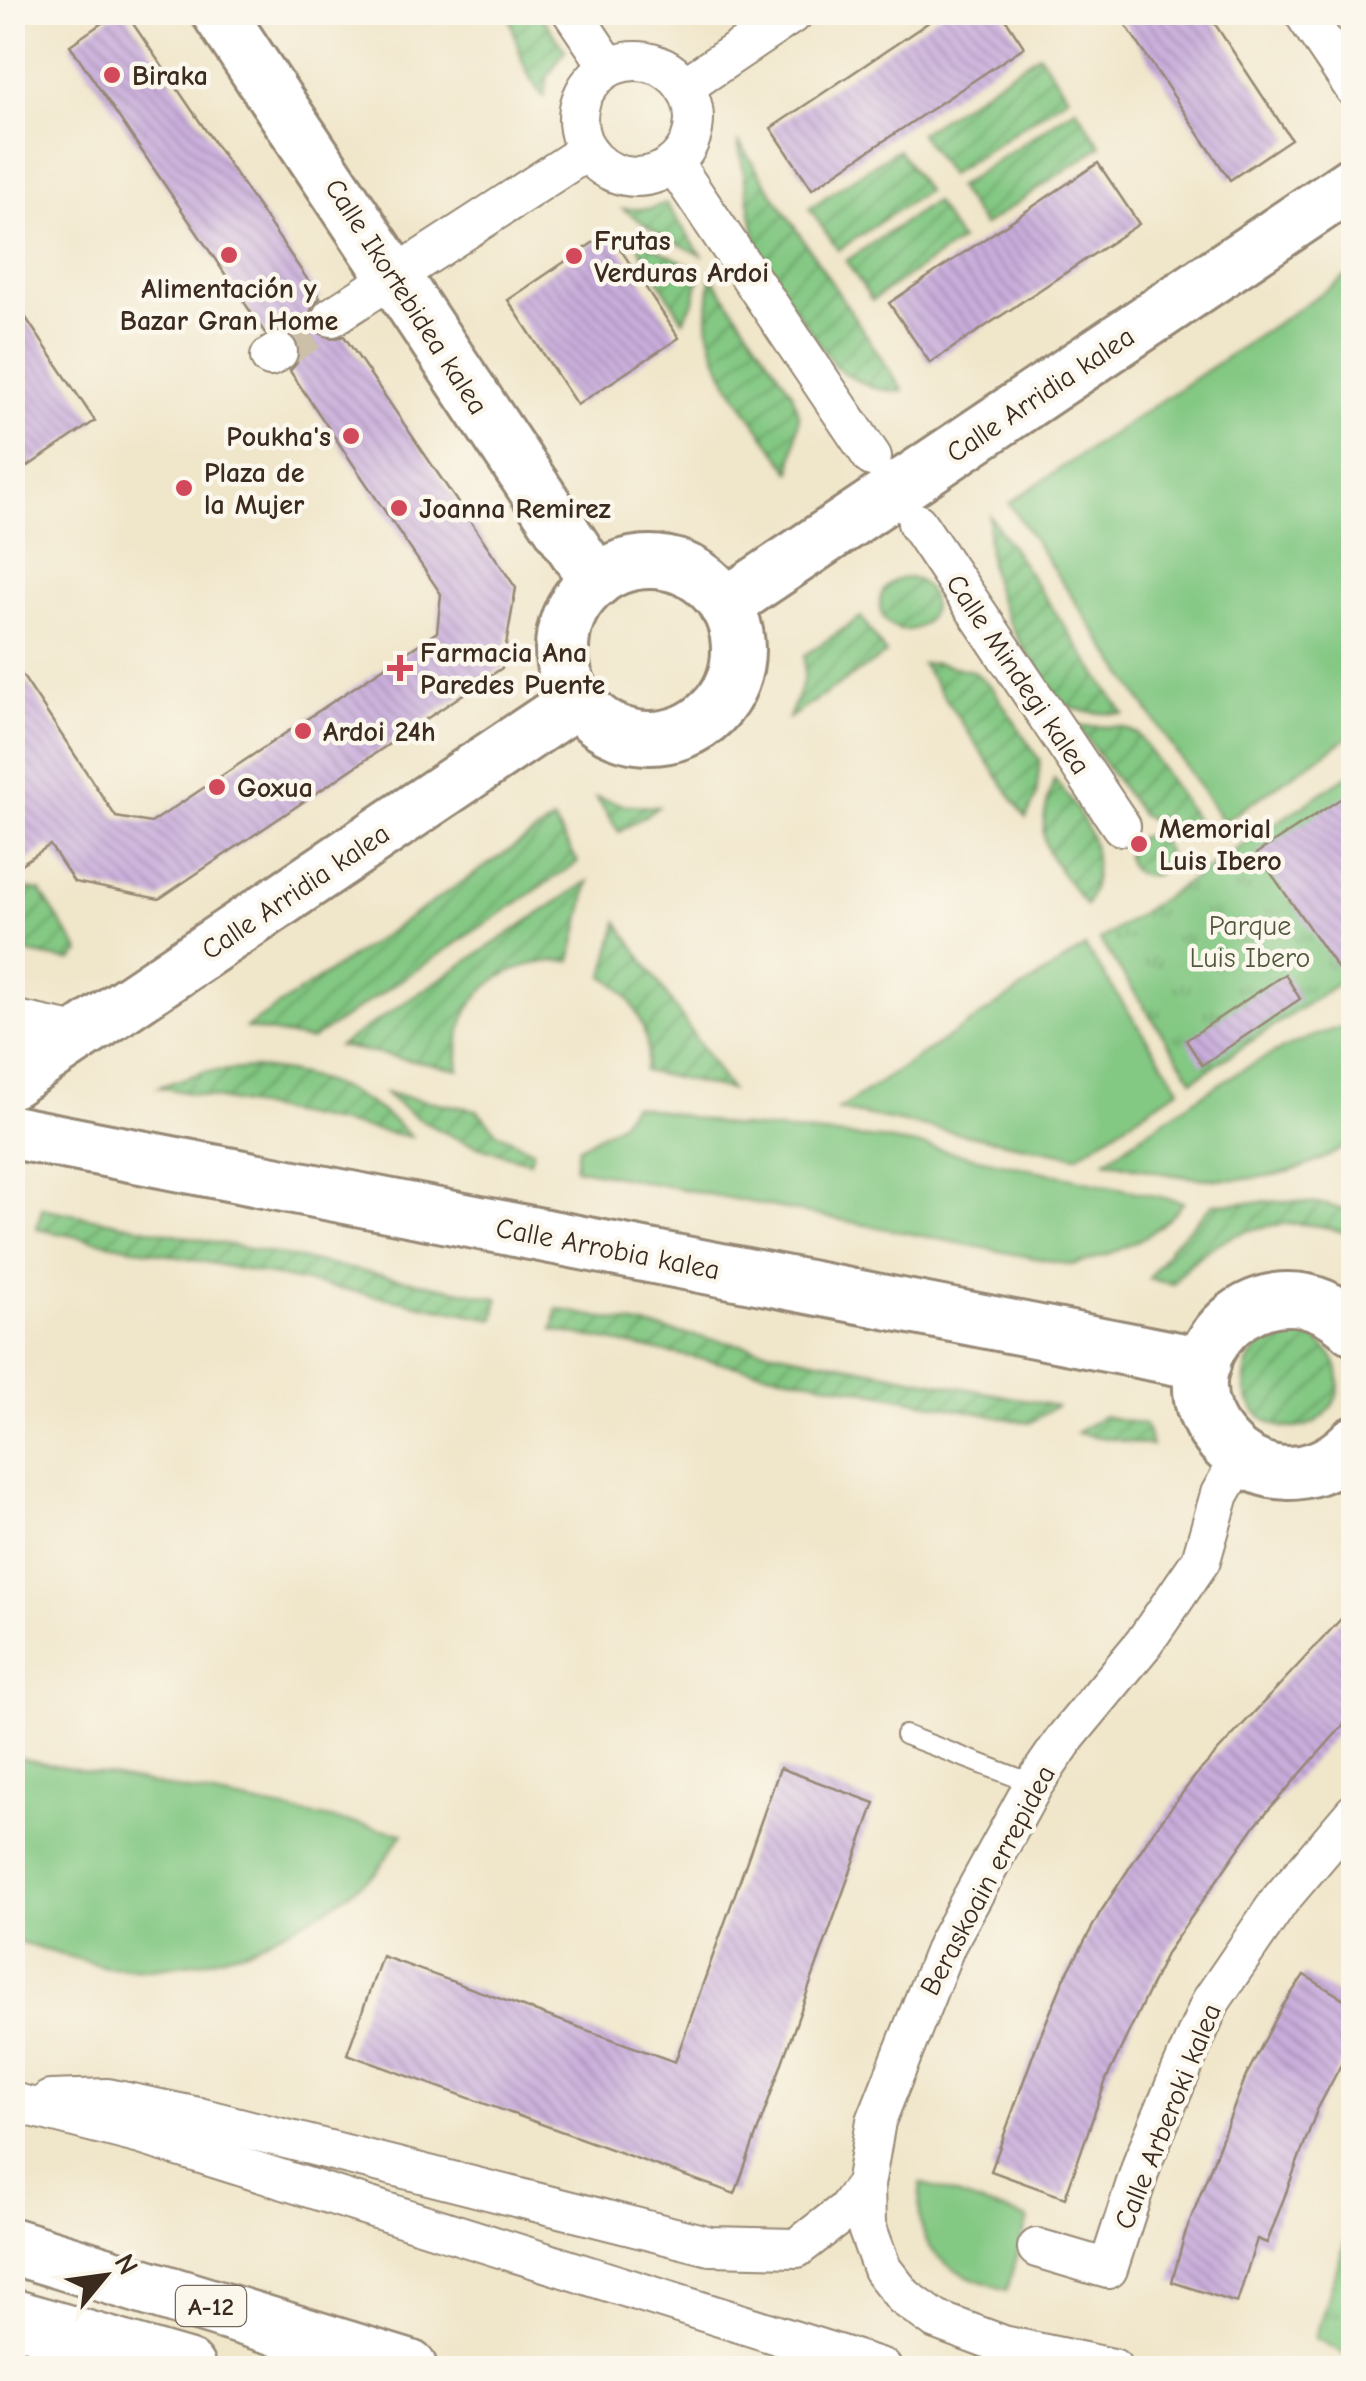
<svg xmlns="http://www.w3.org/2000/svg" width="1366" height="2381" font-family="'Comic Neue',sans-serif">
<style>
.grass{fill:#83c883;stroke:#5f7950;stroke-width:2.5}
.park{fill:url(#park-tufts);stroke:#5f7950;stroke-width:2.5}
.garden{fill:url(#garden-furrows);stroke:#5f7950;stroke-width:2.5}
.building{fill:url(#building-back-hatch)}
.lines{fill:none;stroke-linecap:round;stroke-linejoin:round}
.street-tunnel{stroke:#ccc0a8;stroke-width:38;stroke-dasharray:38 19;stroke-linecap:butt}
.lane-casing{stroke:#968874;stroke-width:22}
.street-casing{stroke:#968874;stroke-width:42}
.secondary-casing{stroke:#968874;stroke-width:58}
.highway-casing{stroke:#968874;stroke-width:60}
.lane{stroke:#fff;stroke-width:18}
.street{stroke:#fff;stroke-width:38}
.secondary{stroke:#fff;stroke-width:52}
.highway{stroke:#fff;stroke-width:55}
.poi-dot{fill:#d1495b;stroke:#fbf7ec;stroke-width:4}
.labels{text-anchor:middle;stroke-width:9;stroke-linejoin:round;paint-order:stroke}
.shield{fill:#fbf7ec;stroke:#75685c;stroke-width:2.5}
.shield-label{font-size:25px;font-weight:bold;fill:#3b2a1e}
.poi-label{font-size:28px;font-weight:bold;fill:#3b2a1e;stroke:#fbf7ec;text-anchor:start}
.street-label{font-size:28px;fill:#3b2a1e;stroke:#fbf7ec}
.park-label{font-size:28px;fill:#51593c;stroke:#fbf7ec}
</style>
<defs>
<pattern id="park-tufts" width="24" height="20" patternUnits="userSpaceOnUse" patternTransform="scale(2.5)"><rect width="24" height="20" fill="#83c883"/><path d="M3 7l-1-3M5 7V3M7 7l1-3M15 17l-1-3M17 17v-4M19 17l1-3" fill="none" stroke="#6ca36b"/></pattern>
<pattern id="garden-furrows" width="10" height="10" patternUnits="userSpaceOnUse" patternTransform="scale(2.5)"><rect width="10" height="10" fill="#83c883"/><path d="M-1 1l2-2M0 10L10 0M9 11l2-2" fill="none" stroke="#6ca36b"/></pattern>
<pattern id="building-back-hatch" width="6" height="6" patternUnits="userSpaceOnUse" patternTransform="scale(2.5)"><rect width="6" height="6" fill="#c9addc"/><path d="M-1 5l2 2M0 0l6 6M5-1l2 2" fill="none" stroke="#a48db2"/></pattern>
</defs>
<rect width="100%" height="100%" fill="#fbf7ec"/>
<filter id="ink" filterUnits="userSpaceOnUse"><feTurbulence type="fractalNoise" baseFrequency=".01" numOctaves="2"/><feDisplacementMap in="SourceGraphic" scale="20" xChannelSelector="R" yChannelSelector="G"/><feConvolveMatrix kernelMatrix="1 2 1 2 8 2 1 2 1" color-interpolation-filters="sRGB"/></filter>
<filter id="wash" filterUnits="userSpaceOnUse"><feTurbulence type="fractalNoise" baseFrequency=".0048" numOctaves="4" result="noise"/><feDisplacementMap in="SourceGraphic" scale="40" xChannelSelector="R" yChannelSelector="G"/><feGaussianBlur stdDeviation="2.25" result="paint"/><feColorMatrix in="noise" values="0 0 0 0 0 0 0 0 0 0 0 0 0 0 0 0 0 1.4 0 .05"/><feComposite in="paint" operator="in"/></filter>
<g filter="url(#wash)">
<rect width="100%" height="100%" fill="#f0e6ca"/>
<!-- grass -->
<g class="grass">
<polygon points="1353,272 1353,734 1223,822 1009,503"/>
<polygon points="1085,947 1180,1088 1077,1156 838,1110"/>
<path d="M1353,1024V1141C1278,1195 1190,1183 1106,1160C1184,1107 1260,1047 1353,1024Z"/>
<path d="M632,1105L732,1126L880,1139L923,1146L1184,1202C1153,1239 1117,1254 1071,1265L575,1168L578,1148L620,1123Z"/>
<polygon points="13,1757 403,1833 377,1872 333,1905 247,1950 201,1962 150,1969 106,1967 13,1941"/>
<path d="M921,2183L1028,2219L1007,2290C947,2271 911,2255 921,2183Z"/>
</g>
<!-- park -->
<g class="park">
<polygon points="1353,772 1353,973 1193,1080 1100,940"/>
<polygon points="1353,2218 1353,2358 1315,2338"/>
</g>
<!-- garden -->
<g class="garden">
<path d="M509,13H539L565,50L548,76L544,97C522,74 517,42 509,13Z"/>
<polygon points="1039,54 1068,96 949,175 920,133"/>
<polygon points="1076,108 1101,146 983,226 957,187"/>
<path d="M738,141L903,391C877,392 855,382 835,366L769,273L758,251Z"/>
<polygon points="898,149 926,191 838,250 809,208"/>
<polygon points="934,202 960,241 872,300 846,261"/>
<polygon points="666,203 701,255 656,232 623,209 650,209"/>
<polygon points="632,236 700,271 694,301 683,320"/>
<path d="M711,276L792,392L799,418L791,472C762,430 719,383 709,331C706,313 710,294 711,276Z"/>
<path d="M990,516L1124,714C1106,713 1086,714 1069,706C1056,699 1047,682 1039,670C1004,622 982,576 990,516Z"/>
<circle cx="906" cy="604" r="26"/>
<polygon points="861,617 886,654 789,718 804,680 805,655"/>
<polygon points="936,663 973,671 992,687 1040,761 1036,797 1026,818 922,664"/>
<polygon points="1078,726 1123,727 1138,734 1202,829 1164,826 1141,815"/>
<path d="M1054,779C1087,818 1109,856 1086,906C1046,849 1032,851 1054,779Z"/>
<polygon points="596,797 625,805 658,807 619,832"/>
<polygon points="553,821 578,862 311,1040 246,1028"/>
<circle cx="1147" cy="856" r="20"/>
<path d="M589,881L571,961C504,958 450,997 459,1070L339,1046Z"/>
<polygon points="27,889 40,891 80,952 71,961 13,950 13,898"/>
<path d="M618,922L730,1090L644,1071C656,1037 632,993 604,976Z"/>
<path d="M254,1068C315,1072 368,1093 411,1137L159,1087L203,1072Z"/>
<path d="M385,1093L477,1110L498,1133L533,1150L530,1161C476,1148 426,1131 385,1093Z"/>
<path d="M1292,1201L1328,1205L1353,1213V1236C1292,1209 1212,1228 1173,1284L1149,1279L1172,1245L1213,1204Z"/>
<polygon points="42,1208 498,1298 494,1319 37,1229"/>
<polygon points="557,1309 1056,1406 1030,1423 553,1330"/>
<circle cx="1292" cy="1381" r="47"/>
<polygon points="1103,1416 1145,1425 1152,1446 1076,1433"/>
</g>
<g id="blocks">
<!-- building -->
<g class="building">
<polygon points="118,12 125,12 320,298 312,306 310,317 314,330 332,339 344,336 516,588 502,668 159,899 74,882 50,845 12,870 12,660 116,817 151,823 437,632 441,594 290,371 297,363 300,352 296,339 289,333 278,330 265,333 70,45"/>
<polygon points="944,12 1001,12 1024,47 812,189 771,128"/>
<polygon points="1117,12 1207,12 1291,139 1230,180"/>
<polygon points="1098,163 1139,224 930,363 889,303"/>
<polygon points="609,232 679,338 577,405 508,300"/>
<polygon points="12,297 95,421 27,467 12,446"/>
<polygon points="1354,790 1354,992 1257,853"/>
<polygon points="1285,974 1300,999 1202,1065 1186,1040"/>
<polygon points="1354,1605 1354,1713 1256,1824 1167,1952 1106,2080 1065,2198 991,2171 1037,2044 1064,1979 1100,1913 1152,1833 1196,1775"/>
<polygon points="780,1768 875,1803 735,2194 347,2054 382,1956 675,2062"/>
<polygon points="1304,1975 1354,2005 1354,2040 1317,2110 1267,2243 1257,2239 1237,2303 1172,2282 1185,2234 1246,2076 1282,2007"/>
</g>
</g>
</g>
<g filter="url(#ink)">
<use href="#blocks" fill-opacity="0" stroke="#968874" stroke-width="2.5"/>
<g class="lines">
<!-- street-tunnel -->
<polyline class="street-tunnel" points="278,352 332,317"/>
<!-- lane casing -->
<g class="lane-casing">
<polyline id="lane" points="905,1735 1034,1784"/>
</g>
<!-- street casing -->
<g class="street-casing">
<g id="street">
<polyline points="572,12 609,67"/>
<polyline points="1303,12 1354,88"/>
<circle cx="636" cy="119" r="58"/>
<polyline points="684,87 795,12"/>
<polyline points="674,164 872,457"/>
<polyline points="332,317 587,151"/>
<polyline points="270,357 278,352"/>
<polyline points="917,523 1121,826"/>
<polyline points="12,1019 82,1034"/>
<polyline points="50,2100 108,2098 199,2117 710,2246 797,2248 845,2211 865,2185"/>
<polyline points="12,2102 141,2135 882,2368"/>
<polyline points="1037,2248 1108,2269 1144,2158 1211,2001 1280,1900 1354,1813"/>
<polyline points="1113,2368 1003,2345 936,2320 904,2297 882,2269 866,2225 865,2185 876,2121 946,1945 1034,1784 1067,1736 1144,1643 1201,1560 1220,1494 1240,1459"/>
</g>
</g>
<!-- secondary casing -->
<g class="secondary-casing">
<g id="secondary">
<polyline points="218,12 596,581"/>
<circle cx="650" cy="650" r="88"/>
<polyline points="725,605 1354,182"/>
<polyline points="12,1081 578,700"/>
<polyline points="12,1132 1204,1364"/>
<path d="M1354,1328C1268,1245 1153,1359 1220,1438C1234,1455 1249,1466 1271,1471C1302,1478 1332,1466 1354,1443"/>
</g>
</g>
<!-- highway casing -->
<g class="highway-casing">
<g id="highway">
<polyline points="12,2246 409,2368"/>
<polyline points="12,2317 187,2368"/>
</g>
</g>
<!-- lane -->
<use href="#lane" class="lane"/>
<!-- street -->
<use href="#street" class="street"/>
<!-- secondary -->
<use href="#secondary" class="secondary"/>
<!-- highway -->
<use href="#highway" class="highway"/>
</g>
</g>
<!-- markers -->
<g class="poi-dot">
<circle cx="112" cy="75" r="10"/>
<circle cx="229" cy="255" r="10"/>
<circle cx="574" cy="256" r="10"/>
<circle cx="351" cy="436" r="10"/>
<circle cx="184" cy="488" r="10"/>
<circle cx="399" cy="508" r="10"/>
<path d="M395 653h10v10h10v10h-10v10h-10v-10h-10v-10h10z"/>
<circle cx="303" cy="731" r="10"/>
<circle cx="217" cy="787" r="10"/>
<circle cx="1139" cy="844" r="10"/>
</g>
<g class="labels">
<!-- shield labels -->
<rect class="shield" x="176" y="2286" width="70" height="40" rx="8"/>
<g class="shield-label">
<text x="211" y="2315">A-12</text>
</g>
<!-- poi labels -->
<g class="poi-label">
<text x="132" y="85">Biraka</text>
<text x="594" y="250">Frutas<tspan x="594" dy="32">Verduras Ardoi</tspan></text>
<text x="229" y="298" text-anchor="middle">Alimentación y<tspan x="229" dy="32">Bazar Gran Home</tspan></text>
<text x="331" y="446" text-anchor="end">Poukha's</text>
<text x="204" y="482">Plaza de<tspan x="204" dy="32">la Mujer</tspan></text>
<text x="419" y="518">Joanna Remirez</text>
<text x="420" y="662">Farmacia Ana<tspan x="420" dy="32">Paredes Puente</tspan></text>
<text x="323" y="741">Ardoi 24h</text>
<text x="237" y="797">Goxua</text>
<text x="1159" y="838">Memorial<tspan x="1159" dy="32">Luis Ibero</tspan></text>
</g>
<!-- street labels -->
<g class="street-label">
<text transform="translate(407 296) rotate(57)" y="10">Calle Ikortebidea kalea</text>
<text transform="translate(1040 394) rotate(-34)" y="10">Calle Arridia kalea</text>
<text transform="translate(1019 674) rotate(56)" y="10">Calle Mindegi kalea</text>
<text transform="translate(295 891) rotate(-34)" y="10">Calle Arridia kalea</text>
<text transform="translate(608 1248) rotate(11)" y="10">Calle Arrobia kalea</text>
<text transform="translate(987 1880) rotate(-62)" y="10">Beraskoain errepidea</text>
<text transform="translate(1167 2116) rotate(-68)" y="10">Calle Arberoki kalea</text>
</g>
<!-- park labels -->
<g class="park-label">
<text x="1250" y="935">Parque<tspan x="1250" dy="32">Luis Ibero</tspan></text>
</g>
</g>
<!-- margin -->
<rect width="1366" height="2381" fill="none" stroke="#fbf7ec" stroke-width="50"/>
<!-- north arrow -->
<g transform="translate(105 2276) rotate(61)" stroke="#fbf7ec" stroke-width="8" paint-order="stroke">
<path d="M0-8L18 38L0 25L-18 38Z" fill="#3b2a1e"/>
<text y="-15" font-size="28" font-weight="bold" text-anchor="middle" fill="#3b2a1e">N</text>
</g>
</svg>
